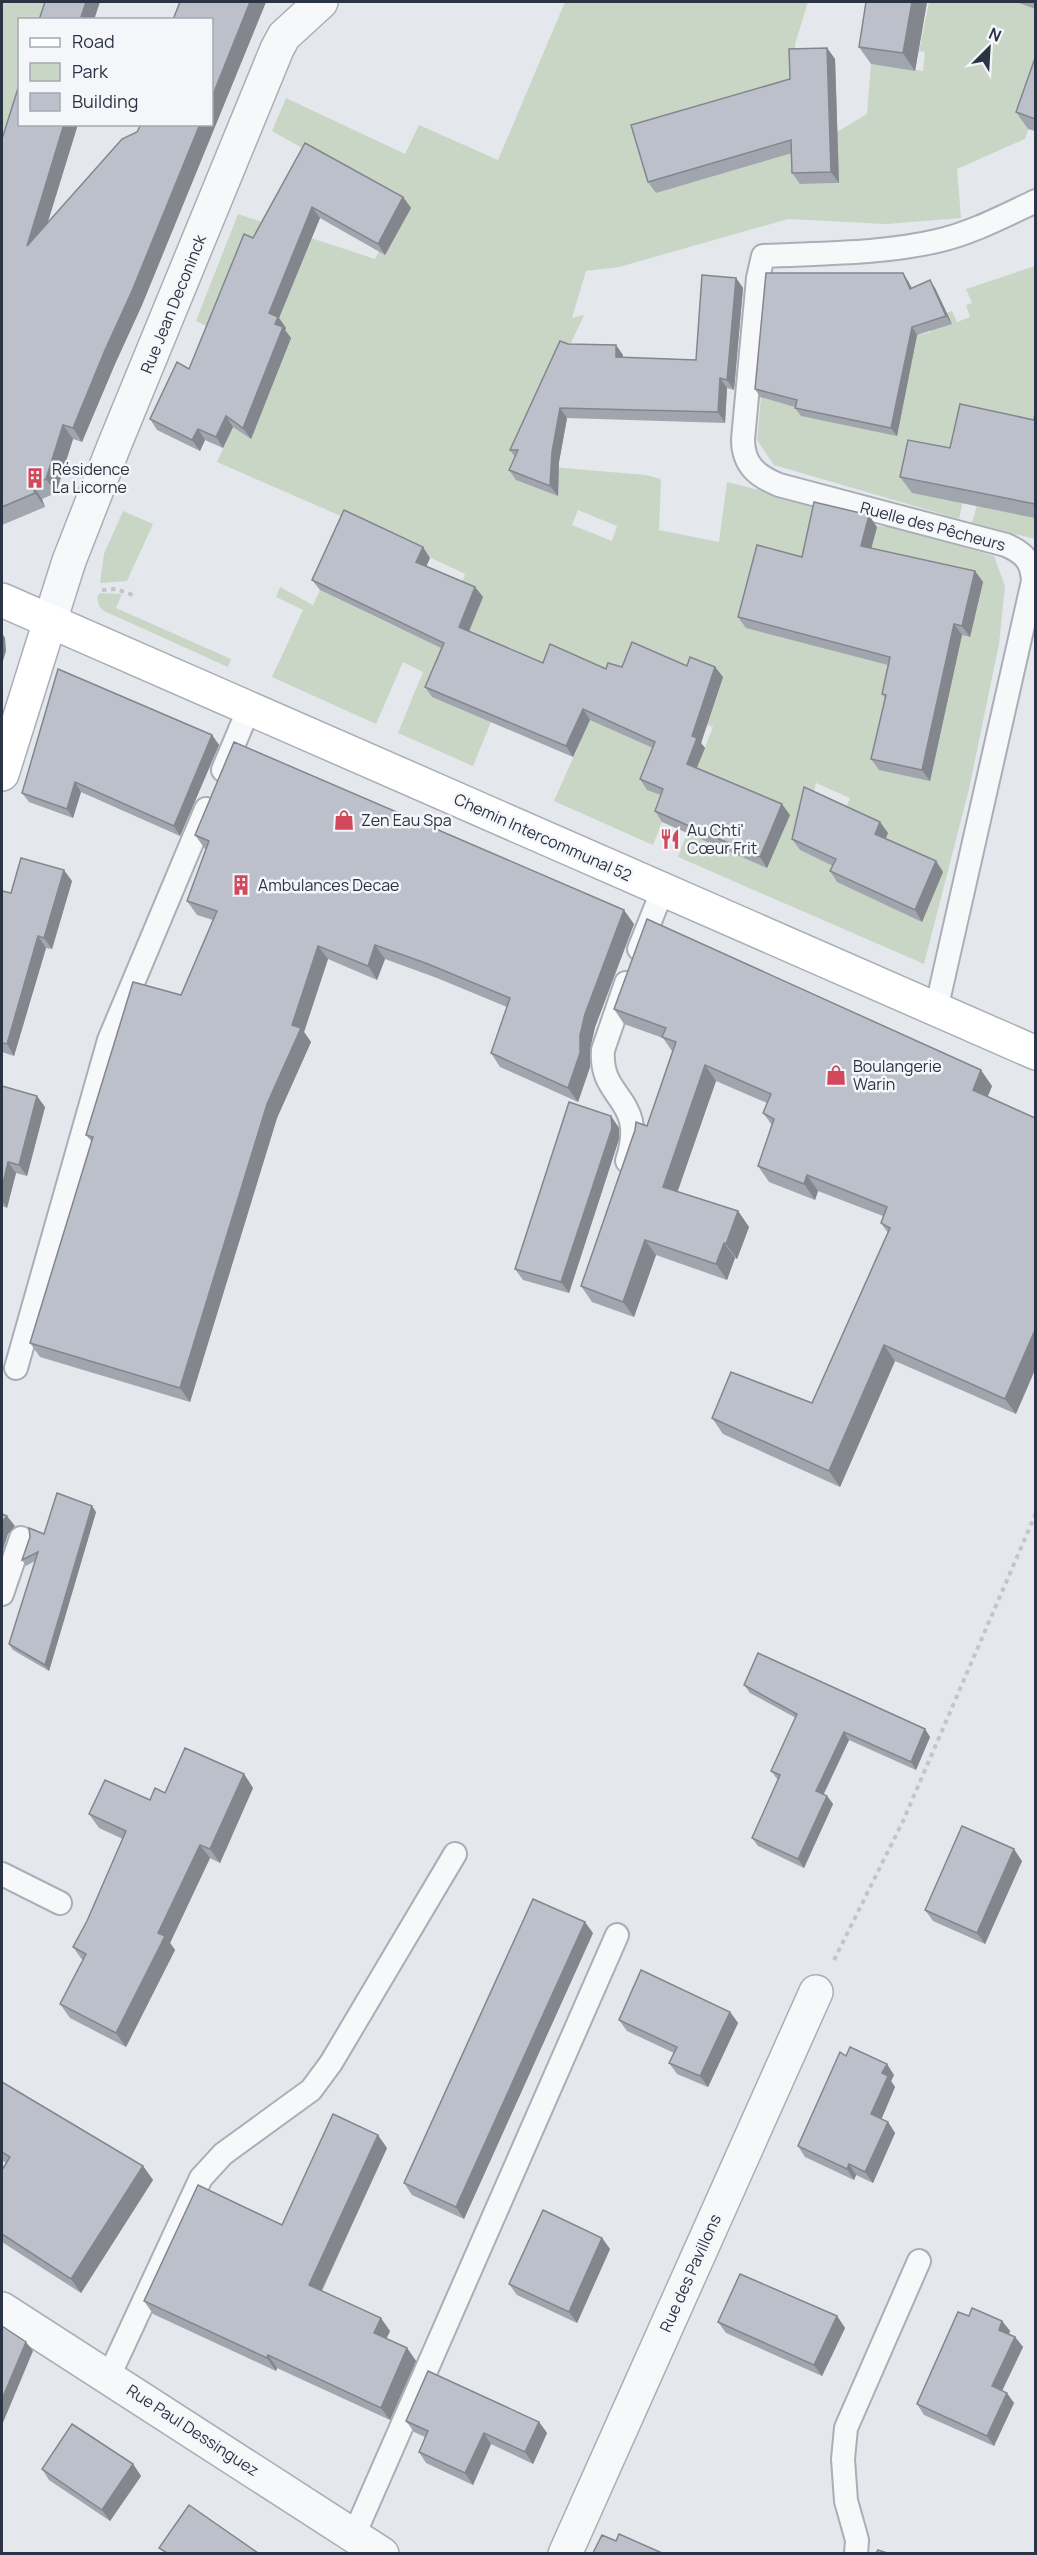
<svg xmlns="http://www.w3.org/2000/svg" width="1037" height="2555" font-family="Manrope,sans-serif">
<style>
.green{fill:#c9d6c5;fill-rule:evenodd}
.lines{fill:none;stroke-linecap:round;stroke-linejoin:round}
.lane-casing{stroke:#a9aeb7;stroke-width:26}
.street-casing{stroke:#a9aeb7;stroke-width:36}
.secondary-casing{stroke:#a9aeb7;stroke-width:36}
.path{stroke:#c2c5cb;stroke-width:4;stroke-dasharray:4.5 4.5;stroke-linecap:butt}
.lane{stroke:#f7f8fa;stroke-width:22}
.street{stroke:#f7f8fa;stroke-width:33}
.secondary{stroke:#fff;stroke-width:33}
.wall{fill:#a1a5ae}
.shaded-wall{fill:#83868d}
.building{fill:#bbc0ca;stroke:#83868d;stroke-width:1.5}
.labels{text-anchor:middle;stroke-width:5;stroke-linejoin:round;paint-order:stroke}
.street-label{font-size:16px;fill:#2b3445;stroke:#f4f6f9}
.poi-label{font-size:16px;fill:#2b3445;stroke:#f4f6f9;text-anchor:start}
</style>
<rect width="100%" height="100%" fill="#e4e7ec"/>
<!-- green -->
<g class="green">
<polygon points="2,2 59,2 54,19 20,20 20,124 2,183"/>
<path d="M565,2H808L795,44L801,184L839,183L837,132L867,114L871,64L923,71L925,52L919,51L929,2H1016L1035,9V109L1025,139L957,169L961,218L886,224L788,219L619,267L586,271L572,318L584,315L515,464L646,475L661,479L659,530L719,542L727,482L824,507L867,564L877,526L893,527L994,556L1005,586L999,644L969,789L924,964L678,857L687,833L694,774L713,727L701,722L653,845L554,801L592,715L550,673L469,632L483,597L460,588L465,574L366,527L217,462L229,435L217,331L196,321L238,214L375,259L379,251L391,198L272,131L286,98L405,154L419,125L498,160ZM578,510L617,526L612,541L572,525ZM908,623L970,637L962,635L930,780ZM816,783L850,798L844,813L901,853L843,870L800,850Z"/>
<polygon points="1035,266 1035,464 975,444 959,519 774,465 757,440 761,397 770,400 917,323 919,335 931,332 930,319 952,311 957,322 970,317 966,305 972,303 966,289"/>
<polygon points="1035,496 1035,539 972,523 977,505"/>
<polygon points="123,511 153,524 127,581 100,583 104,554"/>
<polygon points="280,587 313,605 320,590 396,627 438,637 491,722 473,766 398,733 423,672 403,662 376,724 272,677 303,610 276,597"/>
<polygon points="100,593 122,594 116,608 231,659 228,667 104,611 99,606 97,597"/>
</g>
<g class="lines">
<!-- lane casing -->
<g class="lane-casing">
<g id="lane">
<polyline points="223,770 249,708"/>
<polyline points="639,949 663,889"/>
<path d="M626,983L603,1050C599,1101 648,1097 627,1161"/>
<path d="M936,1010L1033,581C1032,561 1024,553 1006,545L779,485C757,476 743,465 743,439L758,278L763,256C821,253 881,254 937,241C972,233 1004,216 1036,201"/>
<polyline points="16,1368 109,1040 206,809"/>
<polyline points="2,1594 21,1538"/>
<polyline points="2,1874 60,1903"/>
<polyline points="109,2376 201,2178 223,2154 311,2090 331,2063 455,1854"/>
<polyline points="354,2535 617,1935"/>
<polyline points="856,2554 857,2540 846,2501 843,2459 846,2428 919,2261"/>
</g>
</g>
<!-- street casing -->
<g class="street-casing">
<g id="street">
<polyline points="50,621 69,561 114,446 277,49 284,36 321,2"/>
<polyline points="2,2309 382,2554"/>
<polyline points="565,2554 816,1992"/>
</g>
</g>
<!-- secondary casing -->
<g class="secondary-casing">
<g id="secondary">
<polyline points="2,600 1036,1053"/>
<polyline points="2,774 50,621"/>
</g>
</g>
<!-- path -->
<g class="path">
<polyline points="102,590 116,589 133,595"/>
<polyline points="834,1960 903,1821 1036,1513"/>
</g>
<!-- lane -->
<use href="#lane" class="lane"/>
<!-- street -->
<use href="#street" class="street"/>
<!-- secondary -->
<use href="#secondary" class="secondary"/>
</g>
<!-- wall -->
<g class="wall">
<polygon points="180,2 266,2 142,305 115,364 82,442 73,439 56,493 42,499 45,507 2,525 2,139 78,124 48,222 212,124"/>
<polygon points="866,2 927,2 915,71 871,64 859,47"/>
<polygon points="1016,2 1035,2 1035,9"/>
<polygon points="827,48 835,59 839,183 800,184 792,173 792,153 656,193 648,182 790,79"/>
<polygon points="1035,58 1035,131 1028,129 1016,112"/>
<polygon points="305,143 403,197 411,208 385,255 320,218 279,318 286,328 285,330 291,338 251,439 233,427 223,448 205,440 200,451 157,430 150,419 189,369 253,238"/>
<polygon points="903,273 908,281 912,288 935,288 952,324 917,335 897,436 801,416 795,408 795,407 760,397 755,389"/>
<polygon points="736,278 743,288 734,390 727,388 725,423 567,418 559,462 558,496 516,480 509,470 515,457 510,450 568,344 623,355 623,358 696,360"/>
<polygon points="1035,413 1035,518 912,493 900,477 950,448 1034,420"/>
<polygon points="877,527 871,548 975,571 983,582 970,637 962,635 930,781 879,770 871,759 885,698 882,694 888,665 746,628 738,617 802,557"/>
<polygon points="430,558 426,567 475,587 483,597 469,632 543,663 606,669 622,667 715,667 723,677 701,743 705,748 697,768 790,815 767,868 662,822 655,811 661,795 647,790 640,779 653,748 590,720 573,757 432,697 425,687 441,648 320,590 312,580"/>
<polygon points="212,735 219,745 180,836 81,792 73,818 29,802 22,793"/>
<polygon points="880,822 888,833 885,839 936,861 943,872 922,922 837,882 830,871 833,866 800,850 792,839"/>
<polygon points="195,835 634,924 595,1027 590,1049 590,1067 578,1102 500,1067 491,1053 507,1007 437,978 385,959 377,980 328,959 304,1032 311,1042 277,1118 190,1402 40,1357 30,1343 92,1142 86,1135 181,995 213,920 197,915 187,901 206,849 205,849"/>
<polygon points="72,881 52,949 46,948 14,1056 2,1052 2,891 11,893"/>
<polygon points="614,1009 992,1086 988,1096 1016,1414 895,1361 840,1487 723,1434 712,1418 812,1403 888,1233 881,1223 883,1216 818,1191 815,1200 769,1182 758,1166 772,1125 763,1113 767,1103 716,1081 677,1192 738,1211 749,1227 737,1259 735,1258 727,1280 656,1255 634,1317 592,1302 581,1286 647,1126 672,1051 663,1038 624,1024"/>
<polygon points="2,1086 45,1107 27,1176 16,1173 7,1208 2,1206"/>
<polygon points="611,1116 619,1128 619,1139 569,1293 523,1280 515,1269"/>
<polygon points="96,1512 49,1671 13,1650 9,1644 35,1561 26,1566 22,1560 44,1534"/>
<polygon points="744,1685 925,1729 930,1737 916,1770 849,1740 824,1794 827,1796 833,1804 804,1868 758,1846 752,1838 778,1780 771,1771 796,1718 750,1693"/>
<polygon points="244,1774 253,1788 220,1863 210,1858 170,1943 175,1950 126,2047 70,2018 60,2004 83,1961 73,1947 87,1921 123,1839 99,1828 89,1814 150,1800 165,1793"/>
<polygon points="1022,1861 985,1944 933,1921 925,1910"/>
<polygon points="593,1933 464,2219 412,2195 404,2183"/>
<polygon points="730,2012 738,2023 708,2087 677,2074 669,2063 674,2053 627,2031 619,2020"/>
<polygon points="846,2056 894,2075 891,2081 895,2087 881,2119 888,2122 895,2133 873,2183 856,2175 854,2180 805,2157 798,2146"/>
<polygon points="2,2082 143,2166 153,2180 81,2293 2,2242 2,2170 6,2163 2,2160"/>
<polygon points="387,2148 322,2291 390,2331 386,2339 407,2348 416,2361 390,2420 277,2368 276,2371 153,2314 144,2301 282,2225"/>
<polygon points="602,2238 610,2249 577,2323 517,2295 509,2284"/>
<polygon points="837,2316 845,2328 822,2376 726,2333 718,2322"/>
<polygon points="969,2316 1002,2321 1010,2331 1009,2334 1015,2337 1023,2347 1002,2391 1014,2403 994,2446 924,2415 917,2404"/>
<polygon points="406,2421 539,2422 547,2433 533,2464 491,2444 473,2485 426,2463 419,2452 425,2437 414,2432"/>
<polygon points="133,2464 141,2476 110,2521 49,2480 42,2469"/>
</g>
<!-- shaded-wall -->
<g class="shaded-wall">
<polygon points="86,2 100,2 94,20 80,20"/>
<polygon points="250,2 266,2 142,305 115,364 82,442 73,428 200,124 212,124 212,97"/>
<polygon points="912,2 927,2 915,71 903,53"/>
<polygon points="827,48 835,59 839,183 831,172"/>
<polygon points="64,124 78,124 36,260 27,246"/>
<polygon points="403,197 411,208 385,255 378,244"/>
<polygon points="312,207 320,218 279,318 286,328 285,330 291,338 251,439 243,428 275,324 269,313"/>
<polygon points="903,273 908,281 916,297 910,289"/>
<polygon points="736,278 743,288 734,390 727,380"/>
<polygon points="930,280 935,288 952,324 946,316"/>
<polygon points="912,327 917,335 897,436 891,428"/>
<polygon points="616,345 623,355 623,368 616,357"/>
<polygon points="720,378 727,388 725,423 718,412"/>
<polygon points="560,408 567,418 559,462 558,496 550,486 552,452"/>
<polygon points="226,416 233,427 223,448 216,437"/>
<polygon points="63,425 73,439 56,493 46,479"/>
<polygon points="198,429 205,440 200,451 192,440"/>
<polygon points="32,485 42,499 45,507 35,493"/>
<polygon points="869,515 877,527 869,557 861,546"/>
<polygon points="423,547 430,558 423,573 416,562"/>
<polygon points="975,571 983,582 970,637 962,626"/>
<polygon points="475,587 483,597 466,638 459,627"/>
<polygon points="954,624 962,635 930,781 922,770"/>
<polygon points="2,633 5,638 6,651 2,664"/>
<polygon points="715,667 723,677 701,743 705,748 694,774 687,764 692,736"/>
<polygon points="583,709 590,720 573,757 566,746"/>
<polygon points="212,735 219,745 180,836 174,826"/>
<polygon points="75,782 81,792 73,818 67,809"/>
<polygon points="782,804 790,815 767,868 760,857"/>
<polygon points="880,822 888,833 883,845 875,834"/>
<polygon points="936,861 943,872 922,922 915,910"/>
<polygon points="64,870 72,881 52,949 44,938"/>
<polygon points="624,910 634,924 595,1027 590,1049 590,1067 578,1102 568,1088 585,1014"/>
<polygon points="38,936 46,948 14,1056 7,1044"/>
<polygon points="375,945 385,959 377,980 368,966"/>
<polygon points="318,946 328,959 304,1032 311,1042 277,1118 190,1402 180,1388 267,1104"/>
<polygon points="705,1065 716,1081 674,1202 663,1187"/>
<polygon points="981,1070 992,1086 984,1105 973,1090"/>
<polygon points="37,1096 45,1107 27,1176 19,1165"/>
<polygon points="611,1116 619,1128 619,1139 569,1293 561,1282"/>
<polygon points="8,1162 16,1173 7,1208 2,1200 2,1188"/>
<polygon points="807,1175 818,1191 815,1200 804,1184"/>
<polygon points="738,1211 749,1227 737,1259 726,1244"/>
<polygon points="645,1240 656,1255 634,1317 623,1302"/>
<polygon points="724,1243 735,1258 727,1280 716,1264"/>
<polygon points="1035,1330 1035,1370 1016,1414 1005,1399"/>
<polygon points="884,1345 895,1361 840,1487 829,1471"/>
<polygon points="92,1506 96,1512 49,1671 45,1665"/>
<polygon points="7,1516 15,1526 8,1534 2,1553 2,1522"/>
<polygon points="925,1729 930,1737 916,1770 911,1762"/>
<polygon points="844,1732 849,1740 821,1799 816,1791"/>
<polygon points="244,1774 253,1788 220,1863 210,1849"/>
<polygon points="827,1796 833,1804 804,1868 798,1859"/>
<polygon points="200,1845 210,1858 170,1943 175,1950 126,2047 116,2033 158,1933"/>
<polygon points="1014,1849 1022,1861 985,1944 977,1933"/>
<polygon points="585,1922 593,1933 464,2219 456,2207"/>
<polygon points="730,2012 738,2023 708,2087 700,2076"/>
<polygon points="887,2064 894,2075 891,2081 895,2087 879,2125 871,2114 882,2073"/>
<polygon points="888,2122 895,2133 873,2183 865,2172"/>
<polygon points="378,2135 387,2148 318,2298 309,2285"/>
<polygon points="849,2164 856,2175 854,2180 847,2169"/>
<polygon points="143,2166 153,2180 81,2293 71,2279"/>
<polygon points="602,2238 610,2249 577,2323 569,2312"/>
<polygon points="837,2316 845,2328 822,2376 814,2365"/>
<polygon points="381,2318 390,2331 383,2346 374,2333"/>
<polygon points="1002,2321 1010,2331 1006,2340 999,2330"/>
<polygon points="1015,2337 1023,2347 999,2397 992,2386"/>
<polygon points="26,2342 33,2351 2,2425 2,2399"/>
<polygon points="407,2348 416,2361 390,2420 381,2408"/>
<polygon points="268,2355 277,2368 276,2371 267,2358"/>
<polygon points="1007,2393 1014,2403 994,2446 987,2436"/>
<polygon points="539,2422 547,2433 533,2464 525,2452"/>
<polygon points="484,2433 491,2444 473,2485 465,2473"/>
<polygon points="133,2464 141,2476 110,2521 102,2510"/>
</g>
<!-- building -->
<g class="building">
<polygon points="45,2 86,2 80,20 39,20"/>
<polygon points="180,2 250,2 212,97 212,20 175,20 174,17"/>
<polygon points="866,2 912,2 903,53 859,47"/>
<polygon points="827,48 831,172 792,173 791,140 648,182 631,125 790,79 789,49"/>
<polygon points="1035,58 1035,119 1016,112"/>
<polygon points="20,82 20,124 64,124 27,246 122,139 137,132 141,124 200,124 132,291 105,350 73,428 63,425 46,479 32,485 35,493 2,507 2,139"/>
<polygon points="305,143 403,197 378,244 312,207 269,313 278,317 275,324 283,327 243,428 226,416 216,437 198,429 192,440 150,419 177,362 189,369 244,234 253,238"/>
<polygon points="766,273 903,273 910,289 930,280 946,316 912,327 891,428 795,408 797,400 755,389"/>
<polygon points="702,275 736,278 727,380 720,378 718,412 560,408 552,452 550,486 509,470 518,450 510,450 560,341 568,344 616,345 616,357 696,360"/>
<polygon points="960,404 1034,420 1035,413 1035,504 900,477 908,440 950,448"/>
<polygon points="814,502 869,515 861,546 975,571 962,626 954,624 922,770 871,759 886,695 882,694 890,657 738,617 757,545 802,557"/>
<polygon points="344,510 423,547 416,562 475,587 459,627 543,663 550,644 606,669 608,663 622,667 632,642 687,666 690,657 715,667 692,736 697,738 687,764 782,804 760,857 655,811 663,789 640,779 655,742 583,709 566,746 425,687 444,643 312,580"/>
<polygon points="58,669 212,735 174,826 75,782 67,809 22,793"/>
<polygon points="234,742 624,910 585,1014 580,1035 580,1053 568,1088 491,1053 510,998 428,964 375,945 368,966 318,946 292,1025 301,1028 267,1104 180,1388 30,1343 93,1137 86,1135 133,982 181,995 217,911 187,901 209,841 195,835"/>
<polygon points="804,787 880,822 875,834 936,861 915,910 830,871 836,859 792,839"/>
<polygon points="21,858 64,870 44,938 38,936 7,1044 2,1043 2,891 11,893"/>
<polygon points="647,919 981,1070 973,1090 1035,1118 1035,1330 1005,1399 884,1345 829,1471 712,1418 731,1372 812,1403 890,1228 881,1223 887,1207 807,1175 804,1184 758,1166 774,1119 763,1113 771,1094 705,1065 663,1187 738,1211 726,1244 724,1243 716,1264 645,1240 623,1302 581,1286 635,1130 636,1122 647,1126 676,1042 662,1037 666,1028 614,1009"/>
<polygon points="2,1086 37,1096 19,1165 8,1162 2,1188"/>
<polygon points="569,1102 611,1116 612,1128 561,1282 515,1269"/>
<polygon points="57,1493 92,1506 45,1665 9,1644 38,1552 22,1560 30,1537 29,1528 44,1534"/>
<polygon points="2,1514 7,1516 2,1522"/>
<polygon points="758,1653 925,1729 911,1762 844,1732 816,1791 827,1796 798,1859 752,1838 780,1775 771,1771 797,1714 744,1685"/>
<polygon points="185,1748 244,1774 210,1849 200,1845 158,1933 165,1936 116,2033 60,2004 86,1954 73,1947 87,1921 126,1831 89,1814 105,1780 150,1800 155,1788 165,1793"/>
<polygon points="962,1826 1014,1849 977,1933 925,1910"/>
<polygon points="533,1899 585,1922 456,2207 404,2183"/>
<polygon points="641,1970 730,2012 700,2076 669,2063 677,2047 619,2020"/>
<polygon points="850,2047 887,2064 882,2073 888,2076 871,2114 888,2122 865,2172 849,2164 847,2169 798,2146 840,2052 846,2056"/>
<polygon points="2,2082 143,2166 71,2279 2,2234 2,2170 10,2157 2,2152"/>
<polygon points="333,2114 378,2135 309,2285 381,2318 374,2333 407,2348 381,2408 268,2355 267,2358 144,2301 198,2185 282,2225"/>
<polygon points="543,2210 602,2238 569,2312 509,2284"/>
<polygon points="740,2274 837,2316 814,2365 718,2322"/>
<polygon points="972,2308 1002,2321 999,2330 1015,2337 992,2386 1007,2393 987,2436 917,2404 958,2312 969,2316"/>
<polygon points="2,2326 26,2342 2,2399"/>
<polygon points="428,2371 539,2422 525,2452 484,2433 465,2473 419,2452 428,2431 406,2421"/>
<polygon points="72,2424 133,2464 102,2510 42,2469"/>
<polygon points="189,2505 258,2553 167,2553 159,2548"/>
<polygon points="619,2534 662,2553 593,2553 602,2535 616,2541"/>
<polygon points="878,2550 887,2553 876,2553"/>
</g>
<!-- icons -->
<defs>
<g id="building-bare" transform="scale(1.62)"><path d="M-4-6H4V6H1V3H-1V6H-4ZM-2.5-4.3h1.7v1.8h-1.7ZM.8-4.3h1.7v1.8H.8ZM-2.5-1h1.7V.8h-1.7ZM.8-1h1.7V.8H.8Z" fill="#d1495b" stroke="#f4f6f9" stroke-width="2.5" paint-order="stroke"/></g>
<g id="shop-bare" transform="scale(1.62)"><path d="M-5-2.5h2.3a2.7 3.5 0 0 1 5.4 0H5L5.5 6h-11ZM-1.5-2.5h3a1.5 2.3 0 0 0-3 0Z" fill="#d1495b" stroke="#f4f6f9" stroke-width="2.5" paint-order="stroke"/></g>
<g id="restaurant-bare" transform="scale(1.62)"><path d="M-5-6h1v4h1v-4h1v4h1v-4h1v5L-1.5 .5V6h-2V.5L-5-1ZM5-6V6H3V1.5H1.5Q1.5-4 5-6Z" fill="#d1495b" stroke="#f4f6f9" stroke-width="2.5" paint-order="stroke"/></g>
</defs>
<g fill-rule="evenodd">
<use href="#building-bare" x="35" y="478"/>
<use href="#shop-bare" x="344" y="820"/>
<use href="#restaurant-bare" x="670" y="839"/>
<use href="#building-bare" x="241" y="885"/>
<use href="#shop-bare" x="836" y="1075"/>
</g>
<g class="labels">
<!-- street labels -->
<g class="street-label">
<text transform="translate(173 304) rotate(-68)" y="6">Rue Jean Deconinck</text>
<text transform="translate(933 526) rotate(15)" y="6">Ruelle des Pêcheurs</text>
<text transform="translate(543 837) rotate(24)" y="6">Chemin Intercommunal 52</text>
<text transform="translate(690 2273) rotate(-66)" y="6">Rue des Pavillons</text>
<text transform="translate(193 2430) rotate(33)" y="6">Rue Paul Dessinguez</text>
</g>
<!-- poi labels -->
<g class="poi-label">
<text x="52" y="475">Résidence<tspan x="52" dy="18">La Licorne</tspan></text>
<text x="361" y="826">Zen Eau Spa</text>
<text x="687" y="836">Au Chti'<tspan x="687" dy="18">Cœur Frit</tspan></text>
<text x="258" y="891">Ambulances Decae</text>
<text x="853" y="1072">Boulangerie<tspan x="853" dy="18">Warin</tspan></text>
</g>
</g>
<!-- border -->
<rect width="1037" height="2555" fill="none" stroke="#2b3445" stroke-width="6"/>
<!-- legend -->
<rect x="18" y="18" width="195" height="108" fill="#f4f6f9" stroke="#a4a8b1" stroke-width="1.5"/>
<rect x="30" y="38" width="30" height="9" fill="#ffffff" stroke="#a4a8b1" stroke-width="1.5"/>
<text x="72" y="48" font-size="18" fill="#2b3445">Road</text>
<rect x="30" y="63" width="30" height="18" fill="#c9d6c5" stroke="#a4a8b1" stroke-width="1.5"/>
<text x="72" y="78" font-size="18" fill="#2b3445">Park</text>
<rect x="30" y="93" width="30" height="18" fill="#bbc0ca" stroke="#a4a8b1" stroke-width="1.5"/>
<text x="72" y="108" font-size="18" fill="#2b3445">Building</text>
<!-- north arrow -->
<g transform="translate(989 48) rotate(24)" stroke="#f4f6f9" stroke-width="4.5" paint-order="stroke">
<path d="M0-4.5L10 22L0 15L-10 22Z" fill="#2b3445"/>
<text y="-9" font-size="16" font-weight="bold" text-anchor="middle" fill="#2b3445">N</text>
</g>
</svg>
